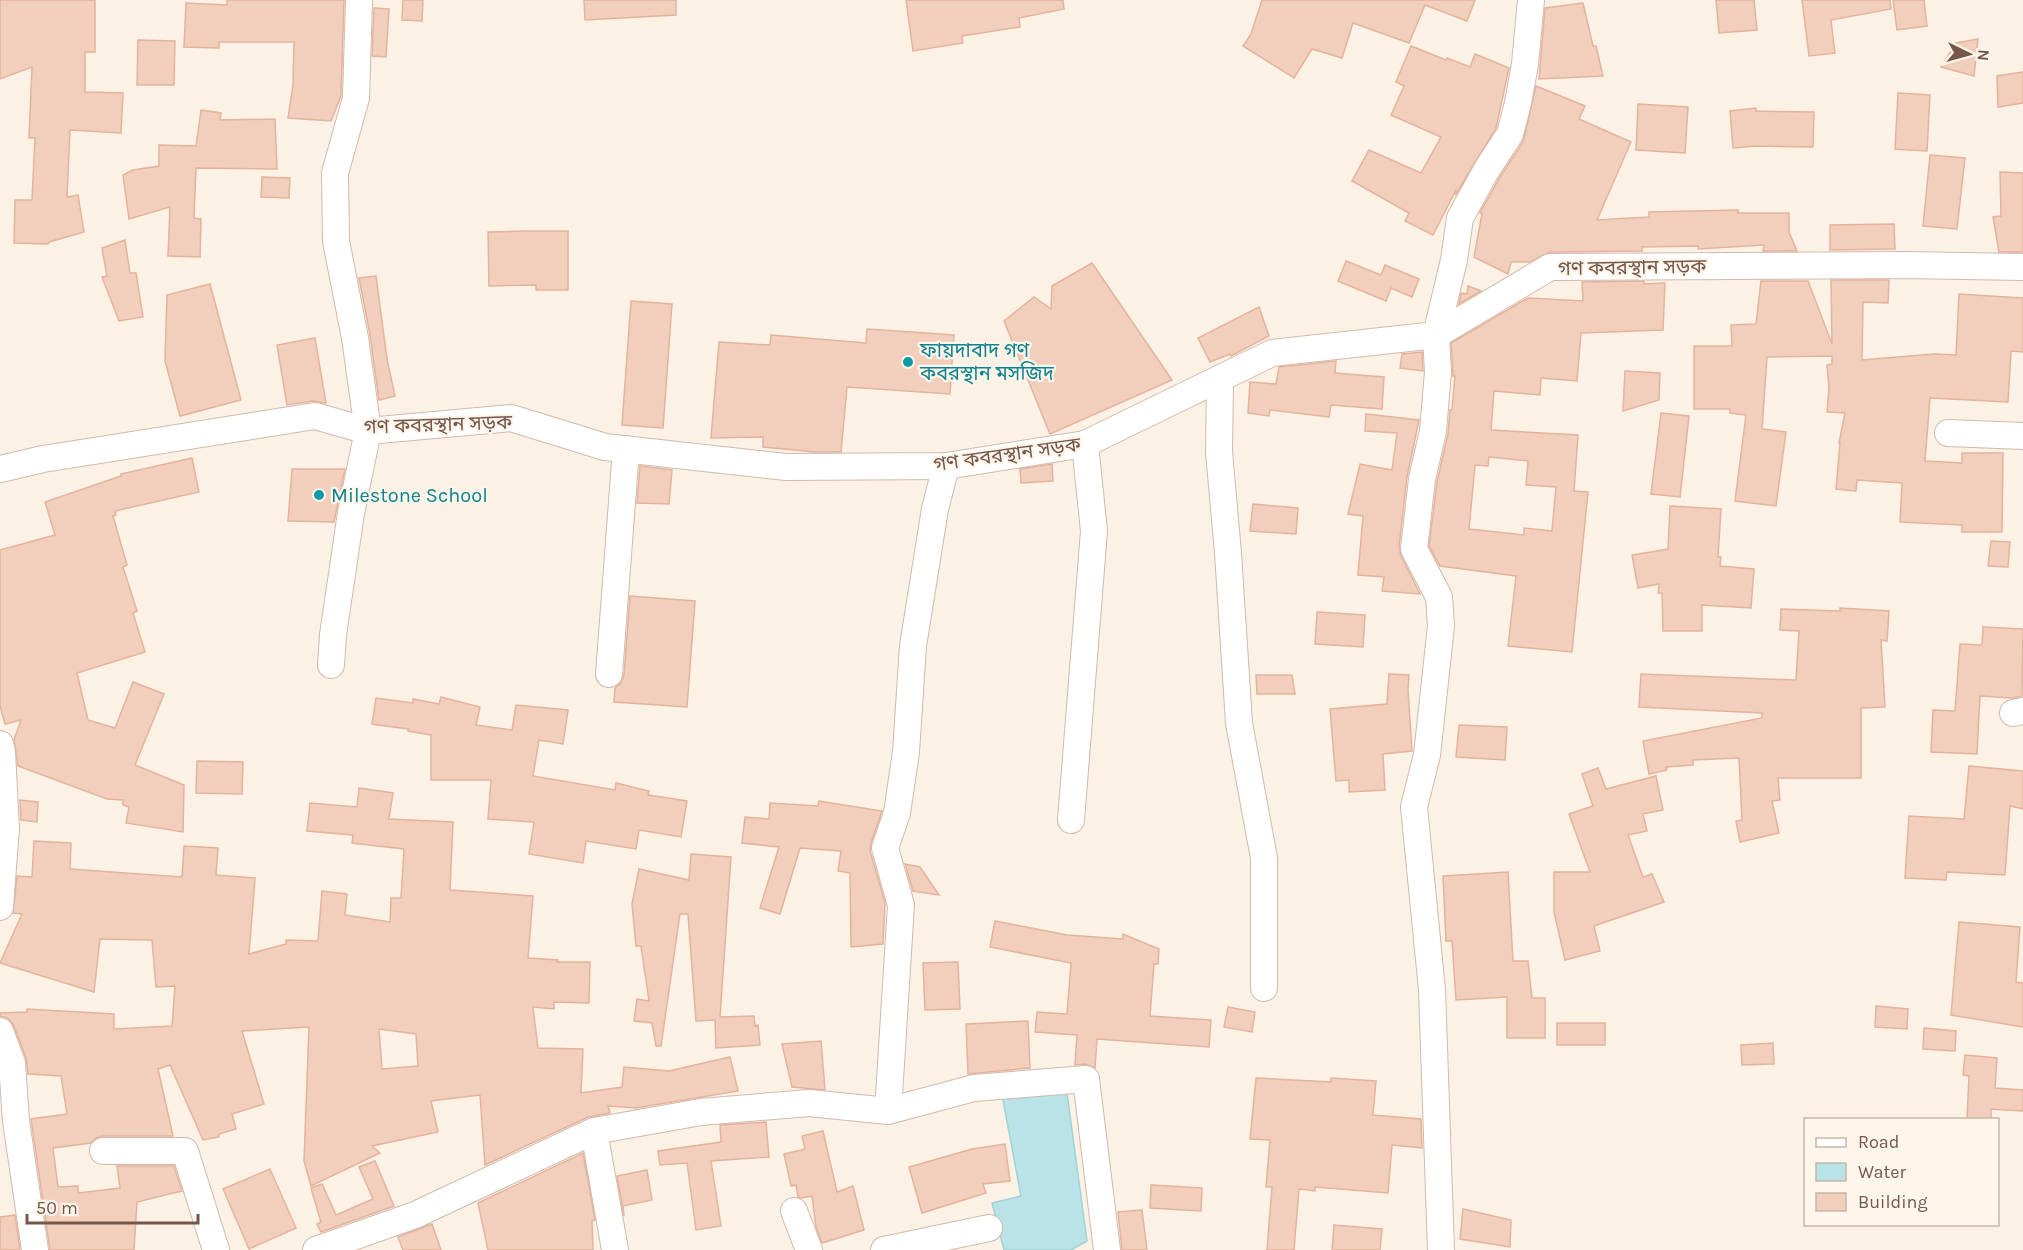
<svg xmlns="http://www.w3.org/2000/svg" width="2023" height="1250" font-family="Karla,'Noto Sans Bengali',sans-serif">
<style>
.water{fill:#b9e3e6;stroke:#9fd3d8;stroke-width:1.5}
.building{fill:#f2cebc;stroke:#e5b39c;stroke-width:1.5;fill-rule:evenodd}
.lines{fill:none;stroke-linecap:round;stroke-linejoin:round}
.minor-casing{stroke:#d0baae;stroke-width:28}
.minor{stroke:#fff;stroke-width:26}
.culture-dot{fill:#0f9aa8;stroke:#fff6eb;stroke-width:2}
.labels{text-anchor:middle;stroke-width:4.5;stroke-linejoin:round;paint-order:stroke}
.street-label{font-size:20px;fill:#75564a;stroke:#fff6eb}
.culture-label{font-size:20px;fill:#0d838f;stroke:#fff6eb;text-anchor:start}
</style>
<rect width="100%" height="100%" fill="#fcf1e5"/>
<!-- water -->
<polygon class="water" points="1067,1093 1087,1241 1071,1250 1004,1250 992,1203 1021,1196 1002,1095"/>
<!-- building -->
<g class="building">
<polygon points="0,0 95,0 95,52 85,52 85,92 123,93 121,133 70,130 67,197 78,195 84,232 49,242 48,244 14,243 15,200 32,200 35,138 29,138 32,67 0,79"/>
<polygon points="227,0 344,0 341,96 331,121 288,118 293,85 294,42 219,42 219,48 184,47 186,3 227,5"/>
<polygon points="403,0 423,0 422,21 402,20"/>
<polygon points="584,0 676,0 676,15 585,20"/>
<polygon points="906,0 1063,0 1064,9 1019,18 1020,27 962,36 963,43 913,51"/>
<polygon points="1262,0 1475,0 1467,21 1425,5 1409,43 1353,23 1342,58 1312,49 1294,78 1243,46 1251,34"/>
<polygon points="1716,0 1754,0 1757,30 1719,33"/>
<polygon points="1802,0 1890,0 1891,9 1831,20 1835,53 1809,56"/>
<polygon points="1893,0 1924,0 1927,26 1897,30"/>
<polygon points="1583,3 1593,46 1596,46 1603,76 1539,79 1545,8"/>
<polygon points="374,8 389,9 386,57 372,56"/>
<polygon points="1978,39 1974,76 1941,67 1956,43"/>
<polygon points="138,40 175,41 174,85 137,85"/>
<polygon points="1411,46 1446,60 1447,58 1470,67 1475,54 1509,68 1496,128 1456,194 1456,190 1433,235 1405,221 1409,213 1352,181 1369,150 1421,173 1441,137 1391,115 1404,86 1396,82"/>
<polygon points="2023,72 2023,103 1998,107 1997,76"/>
<polygon points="1536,86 1585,106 1579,119 1631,142 1597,220 1649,217 1649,212 1738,210 1738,213 1789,213 1789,232 1797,251 1763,251 1764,245 1698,249 1698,246 1642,247 1642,251 1550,252 1530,262 1511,262 1508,274 1474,257 1482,214 1480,213 1500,177 1523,142"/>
<polygon points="1898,93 1930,95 1927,151 1895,149"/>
<polygon points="1638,104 1688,107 1685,153 1636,150"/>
<polygon points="1756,108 1756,111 1814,112 1813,147 1755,146 1733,148 1730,111"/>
<polygon points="201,110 221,113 220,120 275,119 277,169 196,168 194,218 201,219 200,257 168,256 170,207 129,219 123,175 133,170 159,166 159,145 196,146"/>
<polygon points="1930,155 1965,158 1957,229 1923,226"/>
<polygon points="2000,172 2023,173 2023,252 1999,252 1993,217 2001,216"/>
<polygon points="262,177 290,178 289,198 261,197"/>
<polygon points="1894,224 1895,249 1830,250 1830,225"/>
<polygon points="526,231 568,231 568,290 536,290 536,285 489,286 488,232"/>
<polygon points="125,240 130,273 136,273 143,317 119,321 102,277 107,276 102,248"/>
<polygon points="1346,261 1381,275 1385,265 1419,279 1412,297 1391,288 1386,301 1338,281"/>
<polygon points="1092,263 1172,380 1050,434 1004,321 1034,297 1051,309 1052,286"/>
<polygon points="376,276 387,359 395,396 379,400 370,335 359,278"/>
<polygon points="1831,280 1889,280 1888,303 1863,302 1862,360 1934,354 1956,355 1959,294 2023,298 2023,352 2011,351 2008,402 1930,398 1925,461 1962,463 1962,453 2003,453 2002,532 1962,532 1962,525 1900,522 1902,483 1857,480 1856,491 1836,489 1840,443 1839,443 1845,413 1827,412 1829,388 1827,365 1832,364 1832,356 1767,357 1762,429 1786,432 1776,506 1735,501 1746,415 1730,413 1730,409 1694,409 1694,346 1732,346 1731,325 1756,324 1761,281 1808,281 1832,344"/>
<path d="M1644,281V284L1665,283L1663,330L1581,333L1577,381L1541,378L1540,395L1494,391L1491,430L1578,435L1574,491L1588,492L1572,652L1508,646L1516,576L1440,566L1429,546L1437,482L1448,434L1450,410H1452L1455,376H1453L1451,343L1528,298L1583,301L1582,282ZM1489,457L1528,461L1526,485L1556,487L1552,531L1524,528V535L1469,529L1475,465L1488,466Z"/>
<polygon points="210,284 241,400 180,416 165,361 167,295"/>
<polygon points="1468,286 1481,291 1459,304 1461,293 1467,294"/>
<polygon points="631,301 672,304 663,428 622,425"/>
<polygon points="1259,307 1269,336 1231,356 1230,354 1210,362 1198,338"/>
<polygon points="867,329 954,335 950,394 847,387 841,452 815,452 763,447 763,437 711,438 719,342 770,345 771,335 866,343"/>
<polygon points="315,338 326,403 313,401 287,405 277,345"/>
<polygon points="1422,352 1423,371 1400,368 1402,354"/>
<polygon points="1336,361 1335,373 1384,377 1382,409 1331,405 1329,417 1270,410 1269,416 1248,413 1250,382 1276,384 1279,367"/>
<polygon points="1625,371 1660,373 1659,400 1623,411"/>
<polygon points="1661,413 1689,416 1680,497 1651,494"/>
<polygon points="1366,414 1419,420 1407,477 1399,547 1401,556 1420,594 1382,591 1384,577 1358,575 1363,516 1348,514 1360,464 1392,470 1397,433 1365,431"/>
<polygon points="192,458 199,492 115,511 116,515 113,516 127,565 123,567 137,611 133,613 145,652 77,673 88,720 115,728 133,682 164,694 135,765 184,785 183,832 126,823 129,807 123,805 123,800 107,799 18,766 14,740 21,720 5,724 0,706 0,550 55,535 45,502 121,476 121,474"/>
<polygon points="1052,464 1053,481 1021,483 1020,469"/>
<polygon points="640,466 672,470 669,504 637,503"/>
<polygon points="292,469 345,469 334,522 288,521"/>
<polygon points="1253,504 1298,508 1296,534 1250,531"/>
<polygon points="1670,506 1721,509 1718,557 1721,557 1720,566 1754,569 1751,608 1702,605 1702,631 1663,631 1662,593 1658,593 1659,584 1638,588 1632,555 1668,549"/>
<polygon points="1991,541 2010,542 2008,567 1988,566"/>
<polygon points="630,596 695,601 687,707 614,702 615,688 621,683 624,675"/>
<polygon points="1840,608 1889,611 1887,641 1881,640 1885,707 1861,708 1861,778 1778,778 1780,800 1772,801 1779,833 1740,842 1736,821 1742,820 1739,758 1693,760 1693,765 1666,767 1667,770 1649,774 1643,741 1762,718 1762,713 1639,707 1641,674 1796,680 1799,631 1780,630 1781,609 1840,611"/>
<polygon points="1317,612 1365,615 1363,647 1315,644"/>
<polygon points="1983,627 2023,629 2022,696 2013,698 1980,696 1977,754 1931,752 1933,710 1955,711 1960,644 1982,645"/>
<polygon points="1389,674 1409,675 1408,690 1412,751 1383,754 1385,790 1349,792 1349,780 1336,781 1330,709 1387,704"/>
<polygon points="1256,675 1292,675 1295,694 1257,694"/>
<polygon points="441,697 480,707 476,725 512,730 516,705 568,710 563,744 539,740 533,776 615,790 616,783 649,791 648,795 687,801 681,837 639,830 636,849 586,841 583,863 529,854 534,822 488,819 491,780 431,780 431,735 408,731 408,729 372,724 376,698 413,703 413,699 439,704"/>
<polygon points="1459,725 1507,727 1505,760 1456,757"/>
<polygon points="197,761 243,762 242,794 196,793"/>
<polygon points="1969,766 2023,771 2023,809 2010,806 2005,875 1947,872 1946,880 1905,878 1909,816 1964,819"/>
<polygon points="1598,768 1606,789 1656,776 1663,810 1643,814 1647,831 1628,835 1643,877 1652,874 1664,902 1594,926 1600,951 1565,960 1554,912 1554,872 1590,872 1569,814 1593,806 1582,774"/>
<path d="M359,788L393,793L389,819L453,822L450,890L533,896L528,958L558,960L557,962H590L589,1003L554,1002V1009L533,1007L538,1048L583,1049L581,1093L622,1087L624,1067L669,1071L730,1057L738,1091L636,1108L608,1106L610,1113L588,1117L485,1165L480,1095L431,1101L438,1132L372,1146L380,1153L311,1186L304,1161L309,1027L242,1031L264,1104L232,1114L236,1129L219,1134V1137L203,1140L170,1065L158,1069L173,1136H103L96,1138L91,1143L53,1148L58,1187L78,1186V1193L120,1188L117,1166H174L182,1191L137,1202L134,1250H50L31,1119L67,1114L61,1076L28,1074L26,1058L14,1026L9,1019L0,1016V1013L27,1012V1009L114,1014V1029L172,1026L175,986L156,987L152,940L100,939L94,992L0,963L22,914L13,913L17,876L32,877L34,841L71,843L70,869L182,877L184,846L218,848L216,875L255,878L249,954L286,944V940L318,941L322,891L347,894L345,915L390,922L391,898H401L404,849L352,843L353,835L307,831L310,803L357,807ZM379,1029L416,1034L418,1066L382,1069Z"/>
<polygon points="20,800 38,802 37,822 21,820"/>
<polygon points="819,801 882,811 871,843 870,851 885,902 883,944 851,947 850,873 838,871 841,851 800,848 780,914 760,908 779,847 742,843 745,817 769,819 770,803 818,806"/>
<polygon points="691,854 731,857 720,1017 754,1016 755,1026 758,1025 760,1045 716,1048 715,1020 696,1021 688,914 680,914 661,1046 656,1046 652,1023 634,1021 637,999 649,1001 641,946 636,946 632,904 639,869 689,880"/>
<polygon points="905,864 920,867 939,895 913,891"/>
<polygon points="1508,872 1513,961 1528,961 1532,998 1545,998 1545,1038 1507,1038 1507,997 1456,1000 1452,941 1446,941 1443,876"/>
<polygon points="995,921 1067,935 1123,939 1123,934 1159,949 1158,964 1154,964 1150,1016 1211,1020 1209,1047 1097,1039 1095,1068 1085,1064 1075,1065 1077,1035 1035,1032 1037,1012 1067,1014 1071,963 990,947"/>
<polygon points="1959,922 2020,927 2016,982 2023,983 2023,1027 1951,1015"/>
<polygon points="958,962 960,1009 925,1010 923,963"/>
<polygon points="1876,1006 1908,1009 1907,1029 1875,1027"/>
<polygon points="1228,1007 1255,1012 1252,1032 1224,1027"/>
<polygon points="1028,1021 1030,1068 968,1074 966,1024"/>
<rect x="1557" y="1023" width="48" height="22"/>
<polygon points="1924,1028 1956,1031 1955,1051 1923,1049"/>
<polygon points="821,1041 825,1090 792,1087 782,1044"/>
<polygon points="1773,1043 1774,1064 1742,1065 1741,1045"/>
<polygon points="1965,1055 1997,1058 1995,1088 2023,1090 2023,1111 1991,1109 1991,1119 1967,1119 1969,1076 1963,1075"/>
<polygon points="1256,1078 1331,1082 1331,1078 1376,1081 1373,1115 1421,1119 1422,1148 1392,1145 1388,1193 1315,1187 1315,1191 1299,1189 1294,1250 1267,1250 1272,1187 1266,1187 1270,1140 1250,1139"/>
<polygon points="766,1122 769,1157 711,1161 721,1226 696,1230 687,1163 660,1165 658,1151 721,1142 720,1125"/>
<polygon points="823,1131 837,1192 853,1186 864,1230 822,1243 816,1227 812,1196 802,1198 798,1197 796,1185 791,1186 784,1154 805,1149 802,1136"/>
<polygon points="1005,1144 1010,1181 983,1184 986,1193 922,1213 909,1167 972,1149"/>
<polygon points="583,1153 595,1220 592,1221 593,1250 488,1250 478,1203"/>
<polygon points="375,1161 394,1206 321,1232 317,1224 321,1222 311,1188 322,1184 336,1215 373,1199 359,1167"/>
<polygon points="270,1169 296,1228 249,1249 223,1189"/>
<polygon points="647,1170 652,1200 623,1206 624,1216 617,1176"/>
<polygon points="1151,1185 1202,1188 1201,1211 1150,1208"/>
<polygon points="1463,1209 1511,1220 1510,1247 1460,1239"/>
<polygon points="1142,1210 1147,1250 1122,1250 1118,1212"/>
<polygon points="15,1215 20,1250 0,1250 0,1217"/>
<polygon points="432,1224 441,1250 403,1250 398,1237"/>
<polygon points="1334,1225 1382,1229 1380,1250 1332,1250"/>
</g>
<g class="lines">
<!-- minor casing -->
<g class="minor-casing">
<g id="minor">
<polyline points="1220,379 1219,452 1228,553 1239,723 1264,858 1264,988"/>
<polyline points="1948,433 2023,436"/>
<polyline points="0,469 43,459 315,416 368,431 511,418 605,447 786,467 946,466 1085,444 1272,353 1436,335 1550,267 1905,265 2023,267"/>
<polyline points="331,665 333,635 351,513 368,431 355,338 336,241 335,173 356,98 359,0"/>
<polyline points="609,674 626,449"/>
<polyline points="2013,713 2023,711"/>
<polyline points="0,744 2,752 6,828 0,907"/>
<polyline points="1071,820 1094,531 1085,444"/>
<polyline points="0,1031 12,1063 16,1121 35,1250"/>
<polyline points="888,1111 974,1088 1086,1079 1107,1250"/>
<polyline points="594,1131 701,1112 809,1103 888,1111 901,905 885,848 897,813 906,752 913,646 935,509 946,466"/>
<polyline points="103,1151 185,1151 216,1250"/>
<polyline points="794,1211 809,1250"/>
<polyline points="316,1250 415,1215 594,1131 615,1250"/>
<polyline points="884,1250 989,1228"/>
<polyline points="1441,1250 1432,990 1414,807 1427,755 1441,626 1439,597 1414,549 1422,479 1433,431 1438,372 1436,335 1454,260 1460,218 1487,169 1510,134 1518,103 1525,64 1531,0"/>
</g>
</g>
<!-- minor -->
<use href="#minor" class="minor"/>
</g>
<!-- markers -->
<g class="culture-dot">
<circle cx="908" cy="362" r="6"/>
<circle cx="319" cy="495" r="6"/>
</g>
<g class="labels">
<!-- street labels -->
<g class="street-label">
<text transform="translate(1632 267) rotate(-1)" y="7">গণ কবরস্থান সড়ক</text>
<text transform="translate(438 424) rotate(-2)" y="7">গণ কবরস্থান সড়ক</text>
<text transform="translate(1007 454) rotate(-8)" y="7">গণ কবরস্থান সড়ক</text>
</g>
<!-- culture labels -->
<g class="culture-label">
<text x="920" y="357">ফায়দাবাদ গণ<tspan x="920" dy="23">কবরস্থান মসজিদ</tspan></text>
<text x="331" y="502">Milestone School</text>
</g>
</g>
<!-- legend -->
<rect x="1804" y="1118" width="195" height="108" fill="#fff6eb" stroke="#c8b6ab" stroke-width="1.5"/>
<rect x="1816" y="1138" width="30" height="9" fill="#ffffff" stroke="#c8b6ab" stroke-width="1.5"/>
<text x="1858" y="1148" font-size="18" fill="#75564a">Road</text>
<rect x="1816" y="1163" width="30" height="18" fill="#b9e3e6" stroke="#c8b6ab" stroke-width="1.5"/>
<text x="1858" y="1178" font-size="18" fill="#75564a">Water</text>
<rect x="1816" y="1193" width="30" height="18" fill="#f2cebc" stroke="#c8b6ab" stroke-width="1.5"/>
<text x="1858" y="1208" font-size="18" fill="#75564a">Building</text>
<!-- north arrow -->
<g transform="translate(1969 54) rotate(95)" stroke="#fff6eb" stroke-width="4.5" paint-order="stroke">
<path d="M0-4.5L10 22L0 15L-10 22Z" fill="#75564a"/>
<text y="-9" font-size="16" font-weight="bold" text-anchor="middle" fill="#75564a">N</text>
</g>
<!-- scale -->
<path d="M27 1214v9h171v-9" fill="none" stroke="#75564a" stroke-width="3"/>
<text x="36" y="1214" font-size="18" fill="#75564a" stroke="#fff6eb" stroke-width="4.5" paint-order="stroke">50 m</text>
</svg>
